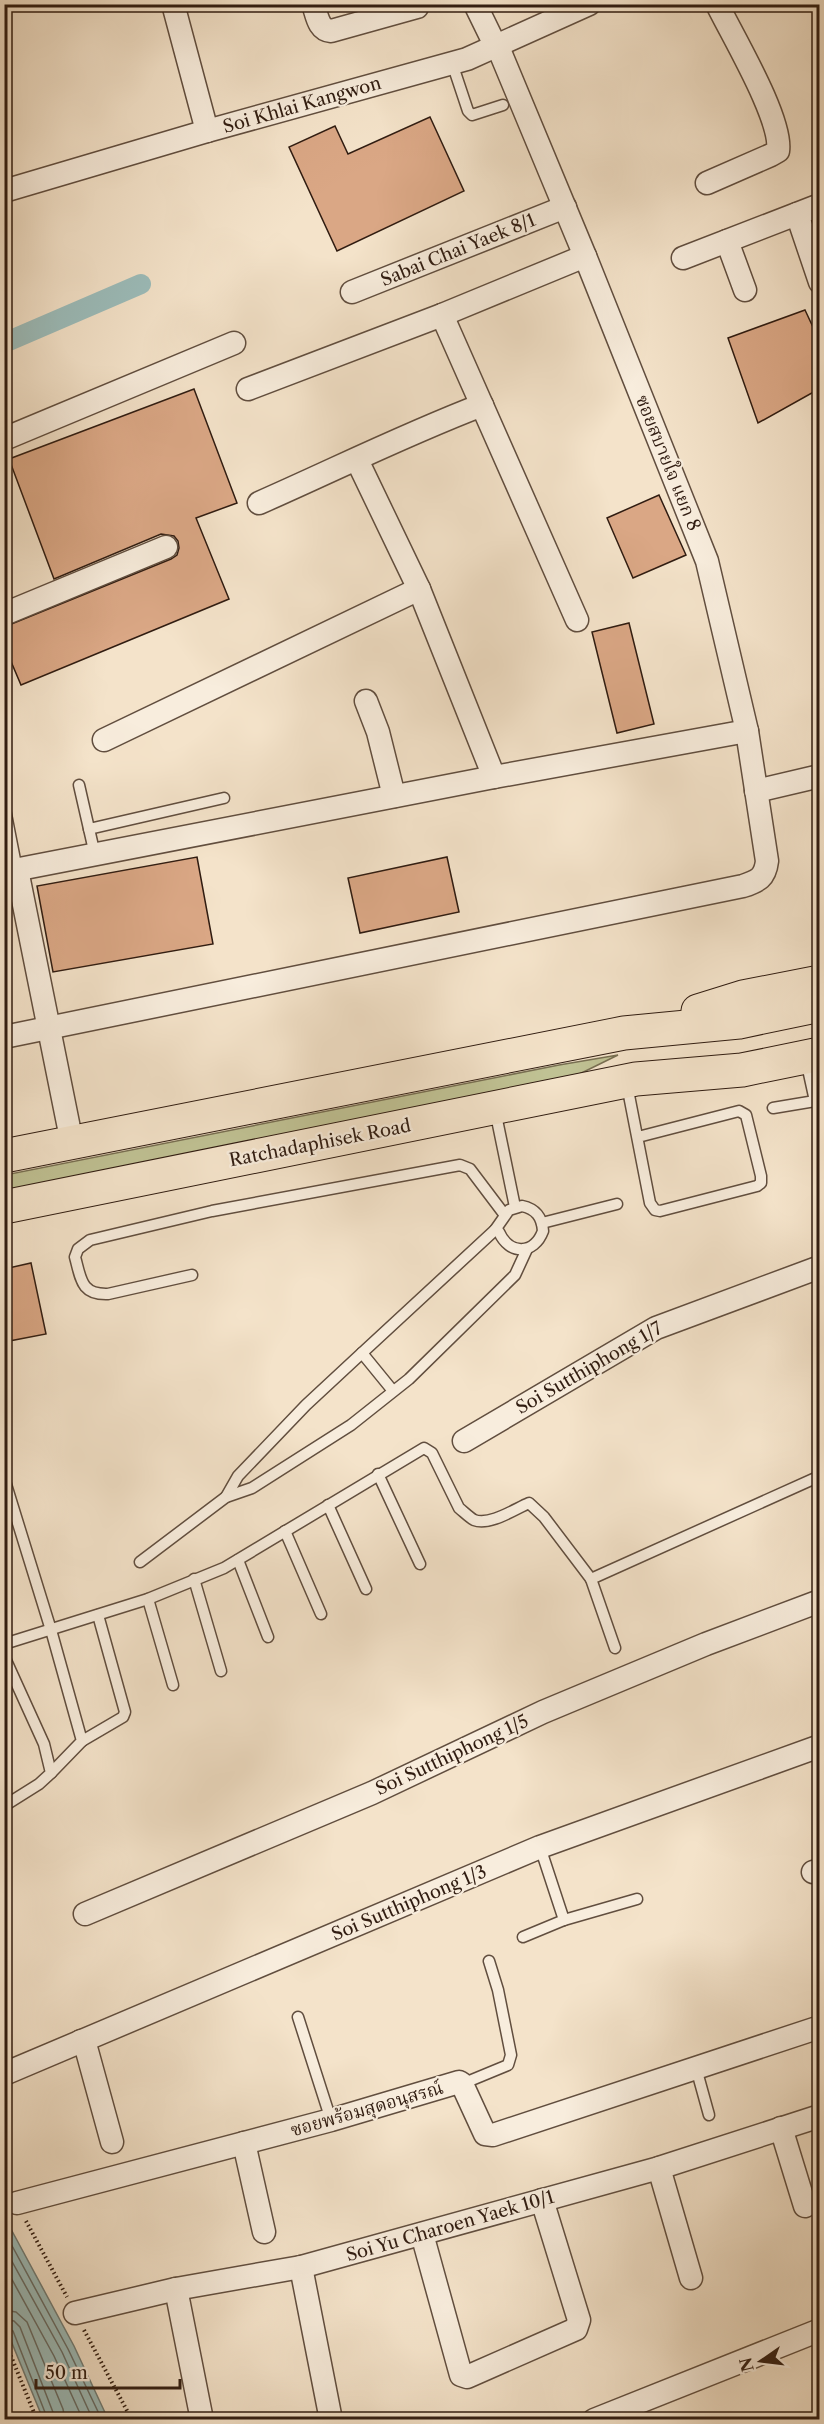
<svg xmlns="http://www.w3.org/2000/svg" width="824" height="2424" font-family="'Libre Caslon Text','Noto Serif Thai',serif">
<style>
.green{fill:#c0c294;stroke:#786f52;stroke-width:1.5}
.water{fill:#9cbdbb;stroke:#717d77;stroke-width:1.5}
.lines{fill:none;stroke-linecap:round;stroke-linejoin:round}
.shore{stroke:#666c66;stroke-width:1.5}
.canal{stroke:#9cbdbb;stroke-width:20}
.building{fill:#daa785;stroke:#301c11;stroke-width:1.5}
.service-casing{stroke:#614e3f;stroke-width:13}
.minor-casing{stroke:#614e3f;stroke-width:25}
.primary-casing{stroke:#301c11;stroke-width:35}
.path{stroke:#301c11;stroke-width:4;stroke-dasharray:1.5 3;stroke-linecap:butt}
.service{stroke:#f8eddd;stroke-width:10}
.minor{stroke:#f8eddd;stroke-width:22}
.primary{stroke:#f4e3ca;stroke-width:33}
.labels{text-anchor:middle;stroke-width:4.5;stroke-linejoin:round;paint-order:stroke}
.street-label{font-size:18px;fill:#301c11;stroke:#f8eddd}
</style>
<rect width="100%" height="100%" fill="#f4e3ca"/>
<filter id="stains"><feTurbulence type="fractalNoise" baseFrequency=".00333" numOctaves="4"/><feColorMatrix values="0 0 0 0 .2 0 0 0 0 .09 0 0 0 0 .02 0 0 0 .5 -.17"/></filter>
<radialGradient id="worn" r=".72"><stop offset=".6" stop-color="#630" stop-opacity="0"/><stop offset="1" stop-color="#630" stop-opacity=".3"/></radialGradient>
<!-- green -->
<polygon class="green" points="618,1055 549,1089 5,1192 5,1175 559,1065"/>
<!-- water -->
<polygon class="water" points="5,2218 74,2346 108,2419 43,2419 5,2326"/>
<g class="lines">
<!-- shore -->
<g class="shore">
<polyline points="4,2231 68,2349 102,2420"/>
<polyline points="4,2247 62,2352 93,2420"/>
<polyline points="4,2265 54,2356 83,2420"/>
<polyline points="4,2310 16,2312 27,2322 63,2409 65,2420"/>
<polyline points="4,2319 14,2321 20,2327 56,2420"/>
<polyline points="4,2327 13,2331 48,2420"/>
</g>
<!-- canal -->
<polyline class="canal" points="4,343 141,284"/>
</g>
<!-- building -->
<g class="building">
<polygon points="430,117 464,191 337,251 289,147 335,126 348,154"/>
<polygon points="805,310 819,340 819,389 758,423 728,338"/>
<polygon points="194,389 237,503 196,518 229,599 21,685 4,645 4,627 171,559 177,555 179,548 178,541 174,536 161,534 54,579 9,459"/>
<polygon points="659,495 686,555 633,578 607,518"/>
<polygon points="629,623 654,724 617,733 592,632"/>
<polygon points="197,857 213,944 53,972 37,886"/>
<polygon points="447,857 459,912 360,933 348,878"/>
<polygon points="31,1263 46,1334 4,1342 4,1269"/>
</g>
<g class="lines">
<!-- service casing -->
<g class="service-casing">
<g id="service">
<polyline points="452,63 468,111 472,115 503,105"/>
<polyline points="79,785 95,855"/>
<polyline points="4,804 17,870"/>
<polyline points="89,829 224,798"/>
<polyline points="806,1060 815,1101 820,1100"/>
<polyline points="627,1085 650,1203 655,1210 660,1211 757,1186 761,1183 761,1176 746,1115 739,1111 638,1137"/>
<polyline points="773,1108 815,1101"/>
<polyline points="495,1110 515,1207"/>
<path d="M522,1206C536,1209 542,1217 543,1231C534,1255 509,1255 499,1232L495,1230L509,1210Z"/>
<polyline points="542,1223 617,1204"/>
<path d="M192,1275L108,1294C81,1295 81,1279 75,1257L78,1249L90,1240L212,1211L460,1165L470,1169L504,1214"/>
<polyline points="393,1391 362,1353 495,1230"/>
<polyline points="378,1474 420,1564"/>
<polyline points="4,1478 51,1630 82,1741 51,1773"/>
<polyline points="226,1497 238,1476 306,1405 362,1353"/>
<polyline points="328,1505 366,1589"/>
<polyline points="285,1531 321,1614"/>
<polyline points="238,1560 268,1637"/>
<polyline points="140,1562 226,1497 252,1488 351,1425 409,1379 515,1275 527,1249"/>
<polyline points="194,1579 221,1671"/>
<polyline points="148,1599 173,1685"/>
<path d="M4,1644L148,1599L224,1568L424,1448L432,1453L459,1508C464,1512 469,1517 474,1520C490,1526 515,1509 529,1503L544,1517L591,1579"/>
<polyline points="615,1648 591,1579 820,1476"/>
<polyline points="4,1656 44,1744 51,1773 39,1784 4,1806"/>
<polyline points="82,1741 123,1717 125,1712 98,1615"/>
<polyline points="540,1847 564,1920"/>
<polyline points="523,1937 564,1920 637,1899"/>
<polyline points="298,2017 331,2120"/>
<polyline points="696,2068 709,2115"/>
<polyline points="462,2084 508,2065 511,2055 498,1990 489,1961"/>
</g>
</g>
<!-- minor casing -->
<g class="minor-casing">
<g id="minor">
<polyline points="173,4 207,131"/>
<path d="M313,4C317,15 318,30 331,31L417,7"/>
<polyline points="475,4 496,47"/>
<path d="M707,183L771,155L778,151C783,120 732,35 717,4"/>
<polyline points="4,191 207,131 467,59 589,4"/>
<polyline points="797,214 820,282"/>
<polyline points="727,241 745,290"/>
<polyline points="683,258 820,205"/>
<polyline points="352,292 565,207"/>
<polyline points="442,315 577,620"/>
<polyline points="248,389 442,315 585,256"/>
<polyline points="4,439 234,343"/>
<polyline points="357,460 419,589 494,777"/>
<path d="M259,503C334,470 406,434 482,405"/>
<polyline points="4,614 166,547"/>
<polyline points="366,701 378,732 394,796"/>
<polyline points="104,740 419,589"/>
<polyline points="756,791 820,776"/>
<polyline points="17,870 72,1143"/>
<polyline points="4,872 494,777 747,731"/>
<path d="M4,1037L743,886C758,881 765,878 767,861L747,731L707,561L585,256L498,47"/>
<polyline points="464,1441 656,1328 820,1267"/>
<polyline points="813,1872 820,1870"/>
<polyline points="85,1914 372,1793 543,1712 706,1644 820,1601"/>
<polyline points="81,2041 87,2051 112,2142"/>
<polyline points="4,2074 540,1847 820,1746"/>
<polyline points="781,2128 805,2206"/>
<polyline points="244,2143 264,2232"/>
<polyline points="659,2168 691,2278"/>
<polyline points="17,2203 331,2120 459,2082 462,2084 485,2134 493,2135 820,2027"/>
<polyline points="422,2234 461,2375 467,2377 576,2329 579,2320 542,2200"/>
<polyline points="301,2267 331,2420"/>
<polyline points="176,2289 202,2420"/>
<polyline points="75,2313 176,2289 301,2267 659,2168 820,2116"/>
<polyline points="594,2420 820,2330"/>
</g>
</g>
<!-- primary casing -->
<g class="primary-casing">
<g id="primary">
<polyline points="698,1011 743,997 820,982"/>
<polyline points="4,1156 624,1033 739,1022 820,1005"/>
<polyline points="4,1207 636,1079 742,1070 820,1054"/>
</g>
</g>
<!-- path -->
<g class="path">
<polyline points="26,2221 67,2297"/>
<polyline points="84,2330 132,2420"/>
<polyline points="4,2339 37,2420"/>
</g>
<!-- service -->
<use href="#service" class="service"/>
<!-- minor -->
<use href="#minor" class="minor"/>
<!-- primary -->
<use href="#primary" class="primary"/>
</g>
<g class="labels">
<!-- street labels -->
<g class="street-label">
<text transform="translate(302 105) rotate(-16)" y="6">Soi Khlai Kangwon</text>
<text transform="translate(458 250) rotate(-22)" y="6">Sabai Chai Yaek 8/1</text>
<text transform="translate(668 463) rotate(68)" y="6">ซอยสบายใจ แยก 8</text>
<text transform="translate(320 1143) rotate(-11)" y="6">Ratchadaphisek Road</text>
<text transform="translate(589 1368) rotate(-30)" y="6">Soi Sutthiphong 1/7</text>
<text transform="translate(452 1755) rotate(-25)" y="6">Soi Sutthiphong 1/5</text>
<text transform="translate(409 1903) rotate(-23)" y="6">Soi Sutthiphong 1/3</text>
<text transform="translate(367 2109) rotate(-16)" y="6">ซอยพร้อมสุดอนุสรณ์</text>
<text transform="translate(450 2226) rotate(-16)" y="6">Soi Yu Charoen Yaek 10/1</text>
</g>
</g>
<!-- margin -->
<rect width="824" height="2424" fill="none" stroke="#f4e3ca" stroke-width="24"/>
<rect x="6" y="6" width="812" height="2412" fill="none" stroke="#301c11" stroke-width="3"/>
<rect x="12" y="12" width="800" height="2400" fill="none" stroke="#301c11" stroke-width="1.5"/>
<!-- north arrow -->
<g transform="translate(761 2361) rotate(256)" stroke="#f8eddd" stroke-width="4.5" paint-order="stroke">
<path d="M0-4.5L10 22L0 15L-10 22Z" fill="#301c11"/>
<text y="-9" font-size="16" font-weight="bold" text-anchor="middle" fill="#301c11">N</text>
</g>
<!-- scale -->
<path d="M36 2379v9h144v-9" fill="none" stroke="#301c11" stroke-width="3"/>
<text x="45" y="2379" font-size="18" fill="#301c11" stroke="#f8eddd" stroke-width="4.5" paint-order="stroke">50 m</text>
<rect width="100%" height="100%" filter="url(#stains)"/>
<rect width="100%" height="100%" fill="url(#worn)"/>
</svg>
